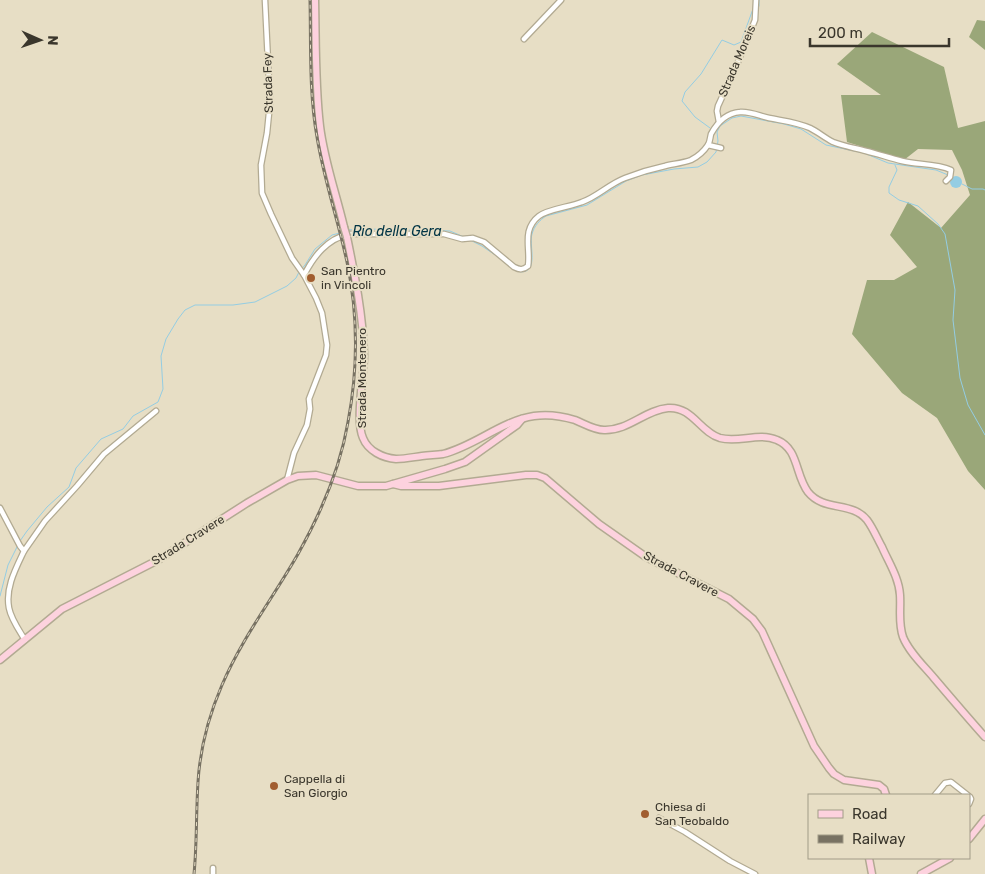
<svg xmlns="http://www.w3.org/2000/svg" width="985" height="874" font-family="Rubik,sans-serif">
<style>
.forest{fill:#9aa779}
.water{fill:#94cde3}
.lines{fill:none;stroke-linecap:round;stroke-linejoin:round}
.stream{stroke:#94cde3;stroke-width:1}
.street-casing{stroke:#b2aa92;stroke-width:7}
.secondary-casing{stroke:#b2aa92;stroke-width:9}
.street{stroke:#fff;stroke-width:4.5}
.secondary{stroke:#fdd2de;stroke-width:6}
.rail-casing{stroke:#787263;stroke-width:3}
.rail{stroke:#e7dec5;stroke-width:1;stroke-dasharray:4;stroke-linecap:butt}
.secondary-bridge-casing{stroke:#b2aa92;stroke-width:9;stroke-linecap:butt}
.secondary-bridge{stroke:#fdd2de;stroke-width:6}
.poi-dot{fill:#a15d2f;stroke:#e7dec5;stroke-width:2}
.labels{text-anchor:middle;stroke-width:4;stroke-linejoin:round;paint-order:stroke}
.street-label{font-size:12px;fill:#3a362c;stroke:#e7dec5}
.poi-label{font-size:12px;fill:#3a362c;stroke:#e7dec5;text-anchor:start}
.water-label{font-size:14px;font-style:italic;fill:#003444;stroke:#e7dec5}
</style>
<rect width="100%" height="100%" fill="#e7dec5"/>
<!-- forest -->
<g class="forest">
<polygon points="977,20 985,21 985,50 969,37"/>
<polygon points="872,32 944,67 958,128 985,121 985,490 968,471 937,418 902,393 852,334 867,280 894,280 917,267 890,235 908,202 941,228 970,195 962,170 952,150 918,149 904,160 847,142 841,95 881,95 837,64"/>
</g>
<!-- water -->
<circle class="water" cx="956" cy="182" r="6"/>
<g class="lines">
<!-- stream -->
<g class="stream">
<polyline points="759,6 759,0"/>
<polyline points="710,128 695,117 682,101 685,92 701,74 722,40 734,45 741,42 753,9"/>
<polyline points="895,165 897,170 889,187 889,193 899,200 918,206 938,224 945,234 955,290 953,320 960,378 968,405 985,435"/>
<polyline points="962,184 972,189 983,189 985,190"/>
<polyline points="347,230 366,229 450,231 464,237"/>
<polyline points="470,240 482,246 501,259"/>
<path d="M512,268C516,271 521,273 526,271C537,266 529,244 532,234C534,226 540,220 546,216L587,205L626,181L642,175L674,169L698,167L707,162L716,152L718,141L717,132L720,126L732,118L741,116L784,124L801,129L826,145L864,153L888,163L936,170L948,175"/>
<polyline points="20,541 27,531 47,507 69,487 76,468 101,439 123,429 133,416 158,402 163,389 161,356 166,339 178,319 185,310 195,305 233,305 255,302 287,286 296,278 299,272 305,265 315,249 332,235 344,232"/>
<polyline points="0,596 8,565 18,545"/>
</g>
<!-- street casing -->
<g class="street-casing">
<g id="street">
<polyline points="265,0 270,103 267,133 261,165 262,193 271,214 292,258 304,275 316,298 322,313 327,345 326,355 309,399 310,409 307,425 294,453 287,480"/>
<polyline points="524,39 561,0"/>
<polyline points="719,122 717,111 718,106 738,62 755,20 756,0"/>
<polyline points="708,145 721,148"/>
<path d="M304,275C314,256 327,239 349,234H444L462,239L473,238L484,242L514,267C520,270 523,270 528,266C531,249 521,230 539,216C548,209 570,207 582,202C597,197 609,184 625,178C638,173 651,169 665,166C673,164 683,163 691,160C697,157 704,151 708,145C710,142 710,138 711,134C717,123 726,113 740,112C750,111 760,116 769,118C784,121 796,122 810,128C818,132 825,138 833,142C843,146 855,148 866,151C878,154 890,158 902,161C918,165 936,163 951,170L950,177L946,181"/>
<path d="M0,508L20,546L24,551C16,568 5,588 9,608C11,619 19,630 25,640"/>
<polyline points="24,551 45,521 77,486 104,454 156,411"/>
<polyline points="935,795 945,783 951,782 970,797 971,799 969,804"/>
<polyline points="659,818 685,832 730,861 755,874"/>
<polyline points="213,874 213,868"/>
</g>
</g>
<!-- secondary casing -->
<g class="secondary-casing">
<g id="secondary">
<path d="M315,0C316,42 315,84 320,126C324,160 336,193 344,227"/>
<path d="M347,237C355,276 363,315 364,355C364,376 355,420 363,438C368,451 383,458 396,459C405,459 414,457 422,456C429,455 436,455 443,454C475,446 501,421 534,416C547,414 562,416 575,420C585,424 594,430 604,430C628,431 645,410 668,408C692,406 700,432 720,438C739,443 759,432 777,440C799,449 795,475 808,492C824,512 852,501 867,520C873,528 877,538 882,547C889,563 899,578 900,595C901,609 898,623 903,637C909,652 923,665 934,678C951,698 968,718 985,737"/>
<polyline points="393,484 401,486 439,486 526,475 537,475 545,478 599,524 646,557 729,599 753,619 762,631 814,746 829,768 834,774 844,780 879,785 884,789 886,795"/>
<polyline points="0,660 62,609 158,560 247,503 287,480 298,476 316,475 358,486 386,486 445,469 465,462 517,425 522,419"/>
<polyline points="969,839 985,819"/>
<polyline points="869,858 872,874"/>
<polyline points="921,874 950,858"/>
</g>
</g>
<!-- street -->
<use href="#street" class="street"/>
<!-- secondary -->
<use href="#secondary" class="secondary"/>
<!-- rail casing -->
<g class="rail-casing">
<path id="rail" d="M194,874C197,844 196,813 198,782C200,749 209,715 222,685C242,638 273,598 298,554C321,513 340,469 348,422C358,369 358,314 347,262C338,220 324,180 317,137C309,93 311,45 310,0"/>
</g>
<!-- rail -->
<use href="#rail" class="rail"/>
<!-- secondary-bridge casing -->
<g class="secondary-bridge-casing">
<polyline id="secondary-bridge" points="344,227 347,237"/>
</g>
<!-- secondary-bridge -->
<use href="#secondary-bridge" class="secondary-bridge"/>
</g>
<!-- markers -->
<g class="poi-dot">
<circle cx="311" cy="278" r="5"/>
<circle cx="274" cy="786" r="5"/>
<circle cx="645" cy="814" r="5"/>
</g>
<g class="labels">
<!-- street labels -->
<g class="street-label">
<text transform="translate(737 61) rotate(-67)" y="4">Strada Moreis</text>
<text transform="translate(268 83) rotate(-92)" y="4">Strada Fey</text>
<text transform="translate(362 378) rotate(-90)" y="4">Strada Montenero</text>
<text transform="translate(188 540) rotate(-32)" y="4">Strada Cravere</text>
<text transform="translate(681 574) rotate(28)" y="4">Strada Cravere</text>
</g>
<!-- poi labels -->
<g class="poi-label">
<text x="321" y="275">San Pientro<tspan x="321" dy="14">in Vincoli</tspan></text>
<text x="284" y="783">Cappella di<tspan x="284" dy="14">San Giorgio</tspan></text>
<text x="655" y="811">Chiesa di<tspan x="655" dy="14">San Teobaldo</tspan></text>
</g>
<!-- water labels -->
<g class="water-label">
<text x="397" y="236">Rio della Gera</text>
</g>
</g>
<!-- legend -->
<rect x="808" y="794" width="162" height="65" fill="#e7dec5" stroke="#a29b88"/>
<rect x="818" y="810" width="25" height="8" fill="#fdd2de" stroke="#a29b88"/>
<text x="852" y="819" font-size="15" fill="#3a362c">Road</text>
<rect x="818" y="835" width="25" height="8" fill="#787263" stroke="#a29b88"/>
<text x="852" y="844" font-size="15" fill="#3a362c">Railway</text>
<!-- north arrow -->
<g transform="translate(40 40) rotate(92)" stroke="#e7dec5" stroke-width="4" paint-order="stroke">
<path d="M0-4L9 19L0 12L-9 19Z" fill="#3a362c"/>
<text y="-8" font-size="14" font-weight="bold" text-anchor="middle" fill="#3a362c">N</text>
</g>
<!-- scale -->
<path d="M810 38v8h139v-8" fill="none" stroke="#3a362c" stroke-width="2.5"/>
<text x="818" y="38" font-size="15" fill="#3a362c" stroke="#e7dec5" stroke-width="4" paint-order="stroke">200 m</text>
</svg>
